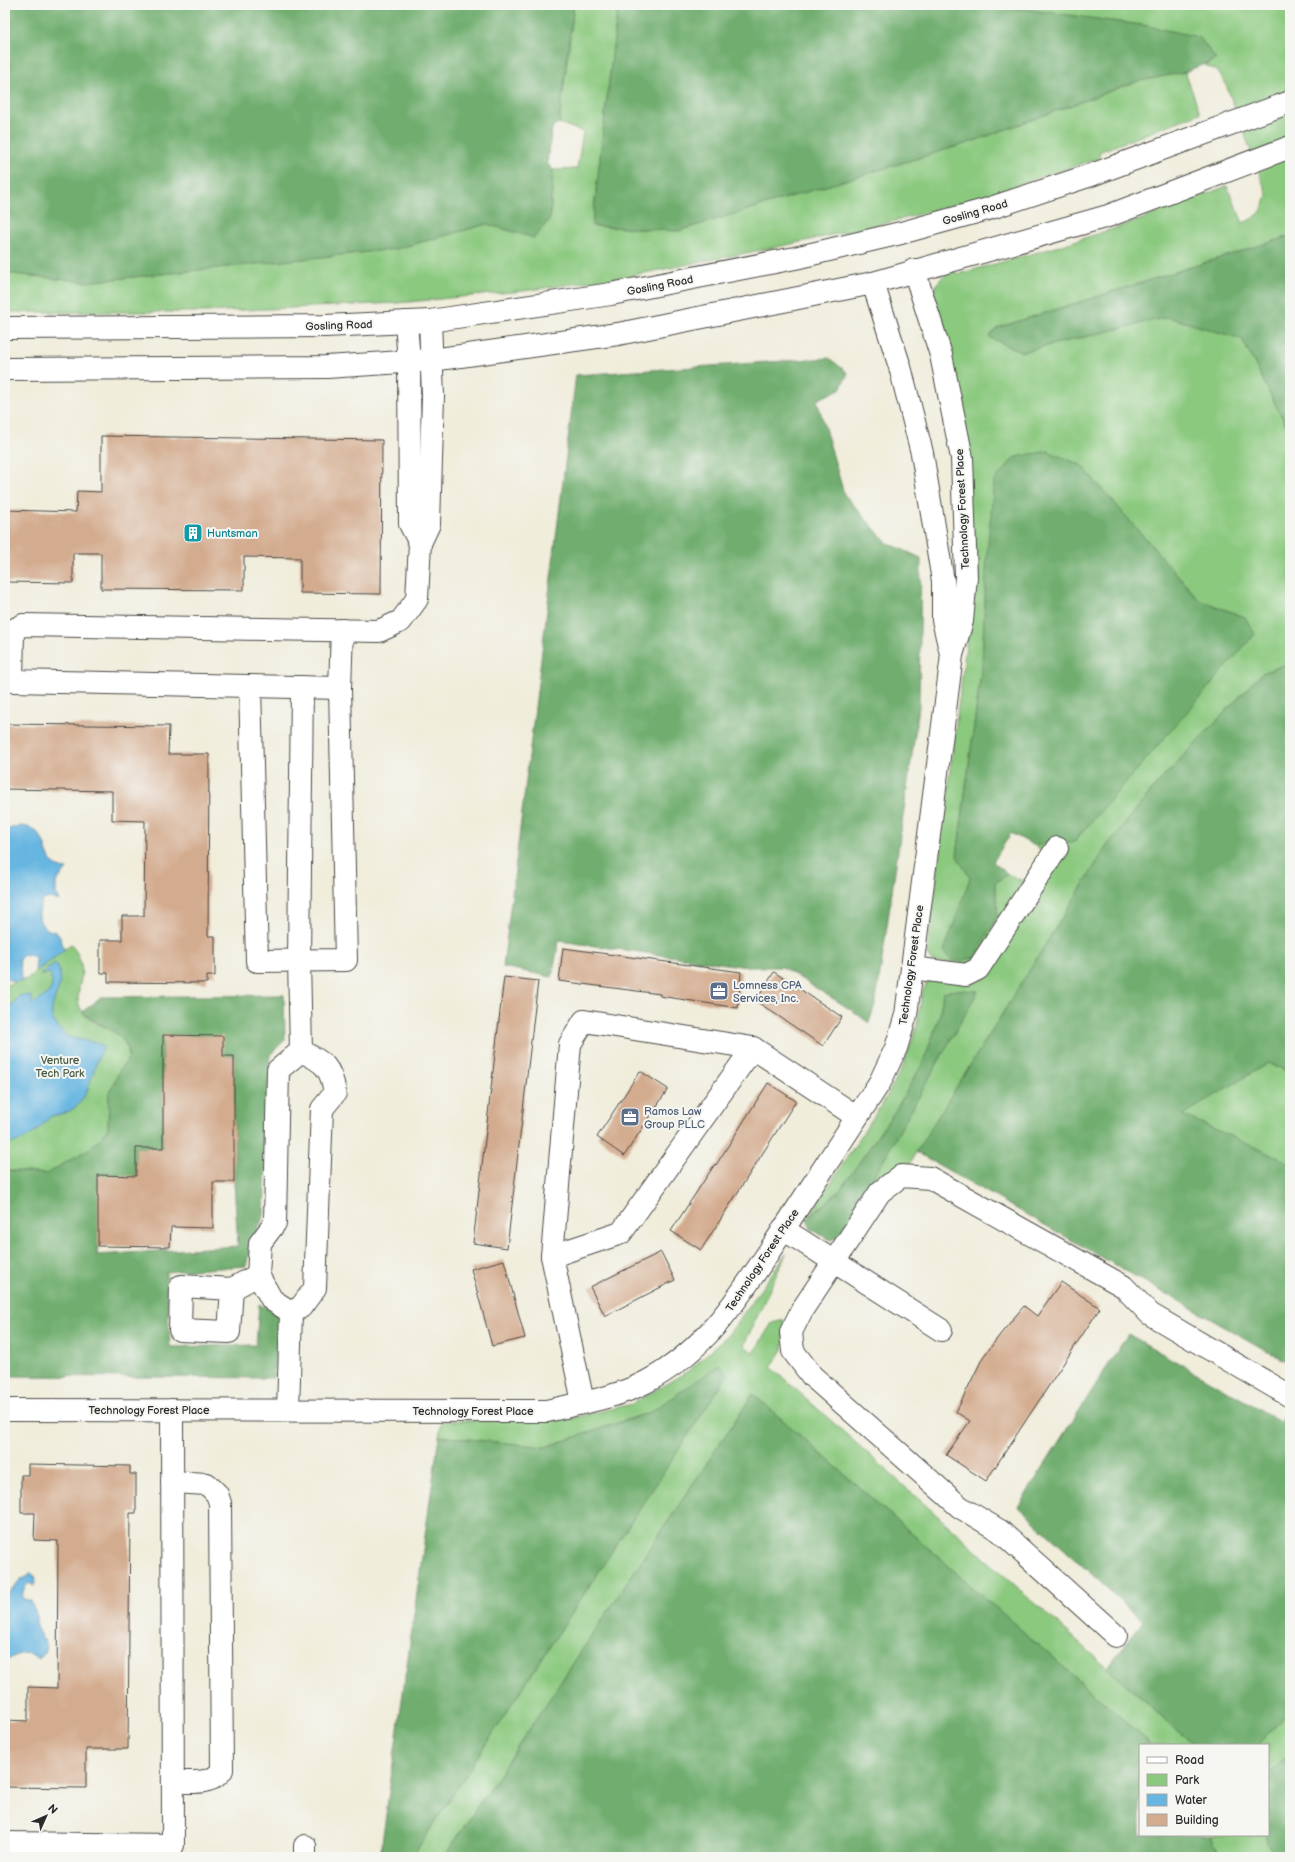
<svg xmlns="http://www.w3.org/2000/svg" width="1295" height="1862" font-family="'Balsamiq Sans',sans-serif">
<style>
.green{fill:#8bc97f;stroke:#5b7a55}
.forest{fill:#70ad6e;stroke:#4e6c4c;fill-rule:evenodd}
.water{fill:#66b6e1;stroke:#487086}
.building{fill:#d3ab8e}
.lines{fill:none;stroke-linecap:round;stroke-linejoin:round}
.minor-casing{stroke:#494845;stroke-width:24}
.major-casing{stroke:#494845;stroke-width:24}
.minor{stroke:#fff;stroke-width:22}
.major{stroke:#fff;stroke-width:22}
.labels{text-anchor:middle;stroke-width:4;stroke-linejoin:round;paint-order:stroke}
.street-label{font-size:11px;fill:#2b2b2b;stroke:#f6f6f2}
.culture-label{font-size:11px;fill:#0d838f;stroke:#f6f6f2;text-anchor:start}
.service-label{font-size:11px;fill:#4e5e75;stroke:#f6f6f2;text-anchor:start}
.park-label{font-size:11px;fill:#485a44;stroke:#f6f6f2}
</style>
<rect width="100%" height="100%" fill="#f6f6f2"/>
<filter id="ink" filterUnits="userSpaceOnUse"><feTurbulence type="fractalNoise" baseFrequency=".025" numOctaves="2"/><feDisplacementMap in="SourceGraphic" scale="8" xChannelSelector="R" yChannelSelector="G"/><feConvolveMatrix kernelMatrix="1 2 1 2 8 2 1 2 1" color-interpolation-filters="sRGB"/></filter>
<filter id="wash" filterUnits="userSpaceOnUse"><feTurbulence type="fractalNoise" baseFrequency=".012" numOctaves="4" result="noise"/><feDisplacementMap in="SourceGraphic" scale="16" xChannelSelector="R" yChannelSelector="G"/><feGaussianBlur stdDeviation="0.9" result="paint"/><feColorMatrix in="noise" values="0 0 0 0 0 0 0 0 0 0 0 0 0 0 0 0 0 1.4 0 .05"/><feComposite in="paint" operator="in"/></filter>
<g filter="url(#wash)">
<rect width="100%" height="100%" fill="#f0eddb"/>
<!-- green -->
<g class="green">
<polygon points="574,5 618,5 592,226 678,231 971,142 1135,82 1185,72 1200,113 1099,152 1100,158 980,197 899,220 787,245 629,276 523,291 398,303 204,312 5,312 5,273 86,282 396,249 487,224 534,238 550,219 553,170 577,169 583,132 559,123"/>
<path d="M1006,5H1290V236L997,328L1021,352L1168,317L1242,339L1290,433V663L1262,673L1156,785L1107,846L916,1152L910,1164C888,1168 877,1180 863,1196L978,991L957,990L943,992L940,1015L924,1061L895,1111L840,1190L807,1219L885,1099L903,1066L916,1029L923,990L928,981H964L1042,852L1035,846L1057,839L1245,617L1199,600L1081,465L987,553L982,664L957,856L970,878L964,898L996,896L995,883L1008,874L1023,881L973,964L932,962L927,952L971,606L933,302C933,285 939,278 953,270L958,274L1053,248L1137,221L1227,186L1243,223C1260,215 1263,212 1267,194L1225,82L1217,71L1205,65L1216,59L1148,26L1009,7Z"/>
<path d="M71,944C95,973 69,991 82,1011C95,1032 127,1022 130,1059L120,1069L109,1095L108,1128L103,1136L89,1149L46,1174L5,1170V985L27,979Z"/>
<polygon points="1268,1063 1290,1072 1290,1163 1182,1115"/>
<polygon points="786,1254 744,1345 753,1353 772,1323 784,1320 783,1350 771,1367 1194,1745 1152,1745 753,1394 444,1857 412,1857 728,1374 719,1365 651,1412 545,1447 439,1436 442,1421 565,1420 632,1404 688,1371 728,1335"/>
<polygon points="1290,1712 1290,1752 1268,1775 1268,1745 1258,1745"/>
<polygon points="1211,1835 1265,1835 1275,1857 1220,1857"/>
</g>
<!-- forest -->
<g class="forest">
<polygon points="5,5 574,5 559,123 552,128 547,163 553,170 550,219 534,238 487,224 396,249 86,282 5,273"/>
<polygon points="618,5 1006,5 1009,7 1148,26 1199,37 1216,59 1185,72 1135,82 971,142 678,231 592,226"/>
<polygon points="1290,236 1290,433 1242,339 1168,317 1021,352 989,337 997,328"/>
<polygon points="829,358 848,373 840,389 817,400 844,494 886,542 921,558 919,707 876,1001 869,1023 853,1011 782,967 748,967 559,941 552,977 503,967 576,375"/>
<polygon points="1048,451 1081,465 1199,600 1245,617 1255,634 1073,843 1057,839 1035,846 1011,833 993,862 1008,874 995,883 998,915 975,957 961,961 951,960 944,951 970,878 957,856 982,664 987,553 994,481 1015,457"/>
<polygon points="1290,663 1290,1072 1268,1063 1183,1115 1290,1163 1290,1364 916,1152 1107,846 1156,785 1262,673"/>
<polygon points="957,990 978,991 863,1196 837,1238 830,1240 811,1229 807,1219 840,1190 895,1111 924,1061 940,1015 943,992"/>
<path d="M284,995L285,1040L270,1055L264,1215L251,1245L246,1266L166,1272L170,1347L256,1345L259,1304L280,1315L273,1378L5,1376V1170L46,1174L89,1149L103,1136L108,1128L109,1095L120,1069L129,1058C128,1030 100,1028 82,1012L102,997ZM163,1035L223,1056H234V1182L238,1246L97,1255L98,1246L136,1176V1148H163Z"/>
<polygon points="1128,1334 1280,1421 1290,1404 1290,1712 1258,1745 1194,1745 1107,1668 1143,1621 1018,1507"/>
<polygon points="719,1365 728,1374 412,1857 380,1857 439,1436 545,1447 651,1412"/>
<polygon points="753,1394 1152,1745 1140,1745 1140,1835 1211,1835 1220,1857 444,1857"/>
<polygon points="1290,1752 1290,1857 1275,1857 1265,1835 1268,1835 1268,1775"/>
</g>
<!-- water -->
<g class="water">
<path d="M23,826C54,830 38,868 67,869L56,882V894L59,901L50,898L43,900C38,909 36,923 47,929C49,931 53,930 56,932C61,937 62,943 64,950L35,972L36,957L25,954L19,959L22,980L16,982L5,978V831L14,827Z"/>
<path d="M55,963C70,983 49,998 52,1017C54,1024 63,1031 67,1037L97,1043L104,1047C86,1075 95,1111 51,1116C38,1130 25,1144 5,1143V1013L20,995L31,996L32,1004C45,997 58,989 49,973L41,975Z"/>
<path d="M31,1574L35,1576L36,1581L34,1586L29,1583C23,1589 22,1592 23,1599L31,1601C32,1606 35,1611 37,1616C38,1619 36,1622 37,1626C38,1640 57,1643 39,1659C28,1649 16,1654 5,1662V1593L10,1592L20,1580Z"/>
</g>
<g id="blocks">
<!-- building -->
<g class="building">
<polygon points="101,436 382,440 381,594 300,593 300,558 244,557 244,590 101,589 101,553 73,553 73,583 5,582 5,510 76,512 77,491 101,492"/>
<polygon points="5,724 169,726 168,754 209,754 208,936 215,936 215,976 207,976 207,983 108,982 108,973 100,973 100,940 122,940 122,916 144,916 145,821 112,820 112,791 5,789"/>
<polygon points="563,948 741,972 738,1008 660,996 660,994 559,981"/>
<polygon points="774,972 842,1017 823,1046 756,1001"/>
<polygon points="504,977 538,981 507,1248 473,1243"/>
<polygon points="163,1035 223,1036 223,1056 234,1056 234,1182 213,1182 213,1228 171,1227 170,1247 98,1246 98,1175 136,1176 136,1148 163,1148"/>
<polygon points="640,1071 668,1089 624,1156 597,1137"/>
<polygon points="768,1083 796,1101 701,1250 671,1231 715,1164 716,1165"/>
<polygon points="661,1252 675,1280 605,1316 590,1287"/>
<polygon points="504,1260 525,1338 492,1346 471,1269"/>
<polygon points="1061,1282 1100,1308 986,1481 946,1455 970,1421 956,1412 983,1357 1003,1331 1024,1306 1037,1316"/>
<polygon points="28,1464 130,1466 130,1474 136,1474 136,1513 130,1513 128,1749 86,1749 86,1788 5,1787 5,1720 28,1721 28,1687 57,1688 58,1541 34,1540 35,1513 21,1513 21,1475 28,1475"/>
</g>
</g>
</g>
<g filter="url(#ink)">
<use href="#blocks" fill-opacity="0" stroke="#494845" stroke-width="1"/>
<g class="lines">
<!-- minor casing -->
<g class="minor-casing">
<g id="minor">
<polyline points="873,283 900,367 922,453 943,581 943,620 951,654"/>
<polyline points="406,322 409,361 410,524 420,543"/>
<polyline points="250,686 257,961 346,960 340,688 342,630"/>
<polyline points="340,688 12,681 13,630 23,625 379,631 401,621 417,599 420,543 429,524 433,396 430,321"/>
<polyline points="912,968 966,975 978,969 1057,848"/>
<path d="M301,1051L278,1070L275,1223L260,1243L258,1275L272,1300L291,1312L301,1307L315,1288L322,1109L335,1093C331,1067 324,1062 301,1051L299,960L302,687"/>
<polyline points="783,1229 941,1330"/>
<polyline points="552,1256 621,1233 753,1048"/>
<polyline points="232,1289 181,1286 180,1330 229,1332 232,1289 258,1275"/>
<polyline points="583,1402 552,1256 570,1044 584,1021 753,1048 857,1117"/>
<path d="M5,1410L547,1411C581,1403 615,1398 646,1382C713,1347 749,1281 789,1221C819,1175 850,1128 880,1082L896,1048L906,1015L952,655L962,621L966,577L962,458L941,355L914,270"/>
<polyline points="288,1410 291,1312"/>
<path d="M172,1482L207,1484L217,1494L220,1503L222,1770C212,1786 190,1781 173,1782"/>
<polyline points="1116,1636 1000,1531 960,1507 812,1376 793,1351 791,1332 802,1310 880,1192 901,1176 930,1178 1123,1286 1150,1314 1290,1396"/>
<polyline points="5,1843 173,1845 172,1410"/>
<polyline points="305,1857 305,1846"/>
</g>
</g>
<!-- major casing -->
<g class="major-casing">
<g id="major">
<polyline points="5,328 325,326 430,321 611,294 795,258 901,233 988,209 1094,174 1290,102"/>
<polyline points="5,369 327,367 432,360 618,334 873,283 1108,216 1290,147"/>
</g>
</g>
<!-- minor -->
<use href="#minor" class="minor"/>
<!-- major -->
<use href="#major" class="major"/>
</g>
</g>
<!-- icons -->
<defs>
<g id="building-square" transform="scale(1)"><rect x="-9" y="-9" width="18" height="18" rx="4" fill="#0f9aa8" stroke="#f6f6f2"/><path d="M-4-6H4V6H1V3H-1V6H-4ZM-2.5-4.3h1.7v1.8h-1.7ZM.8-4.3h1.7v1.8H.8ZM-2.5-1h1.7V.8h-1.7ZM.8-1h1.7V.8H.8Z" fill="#fff"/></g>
<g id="office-square" transform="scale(1)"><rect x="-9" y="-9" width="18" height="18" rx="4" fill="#5c6f8a" stroke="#f6f6f2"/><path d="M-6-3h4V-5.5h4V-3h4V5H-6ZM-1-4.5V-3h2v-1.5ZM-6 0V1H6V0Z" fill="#fff"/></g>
</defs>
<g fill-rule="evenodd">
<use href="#building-square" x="193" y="533"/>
<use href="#office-square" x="719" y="991"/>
<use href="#office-square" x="630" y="1117"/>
</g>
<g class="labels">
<!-- street labels -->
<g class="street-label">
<text transform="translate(975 212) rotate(-16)" y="4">Gosling Road</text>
<text transform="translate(660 285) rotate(-11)" y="4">Gosling Road</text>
<text transform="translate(339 325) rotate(-2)" y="4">Gosling Road</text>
<text transform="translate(962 509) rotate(-93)" y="4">Technology Forest Place</text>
<text transform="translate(911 965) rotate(-82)" y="4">Technology Forest Place</text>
<text transform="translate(762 1260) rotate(-56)" y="4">Technology Forest Place</text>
<text x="149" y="1414">Technology Forest Place</text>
<text x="473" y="1415">Technology Forest Place</text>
</g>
<!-- culture labels -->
<g class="culture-label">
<text x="207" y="537">Huntsman</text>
</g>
<!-- service labels -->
<g class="service-label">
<text x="733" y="989">Lomness CPA<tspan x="733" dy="13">Services, Inc.</tspan></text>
<text x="644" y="1115">Ramos Law<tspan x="644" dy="13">Group PLLC</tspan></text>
</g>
<!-- park labels -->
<g class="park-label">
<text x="60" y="1064">Venture<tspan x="60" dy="13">Tech Park</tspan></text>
</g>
</g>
<!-- margin -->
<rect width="1295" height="1862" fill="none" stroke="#f6f6f2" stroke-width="20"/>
<!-- legend -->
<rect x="1139" y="1744" width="130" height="92" fill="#f6f6f2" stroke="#a5a5a2"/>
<rect x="1147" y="1757" width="20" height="6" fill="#ffffff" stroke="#a5a5a2"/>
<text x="1175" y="1764" font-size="12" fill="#2b2b2b">Road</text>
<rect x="1147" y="1774" width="20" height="12" fill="#8bc97f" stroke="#a5a5a2"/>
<text x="1175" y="1784" font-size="12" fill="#2b2b2b">Park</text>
<rect x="1147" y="1794" width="20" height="12" fill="#66b6e1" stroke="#a5a5a2"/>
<text x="1175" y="1804" font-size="12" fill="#2b2b2b">Water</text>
<rect x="1147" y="1814" width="20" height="12" fill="#d3ab8e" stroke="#a5a5a2"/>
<text x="1175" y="1824" font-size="12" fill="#2b2b2b">Building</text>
<!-- north arrow -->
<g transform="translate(46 1816) rotate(45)" stroke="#f6f6f2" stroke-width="3" paint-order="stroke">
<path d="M0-3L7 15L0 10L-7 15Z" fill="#2b2b2b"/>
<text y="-6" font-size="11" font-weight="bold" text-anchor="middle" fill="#2b2b2b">N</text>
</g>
</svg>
